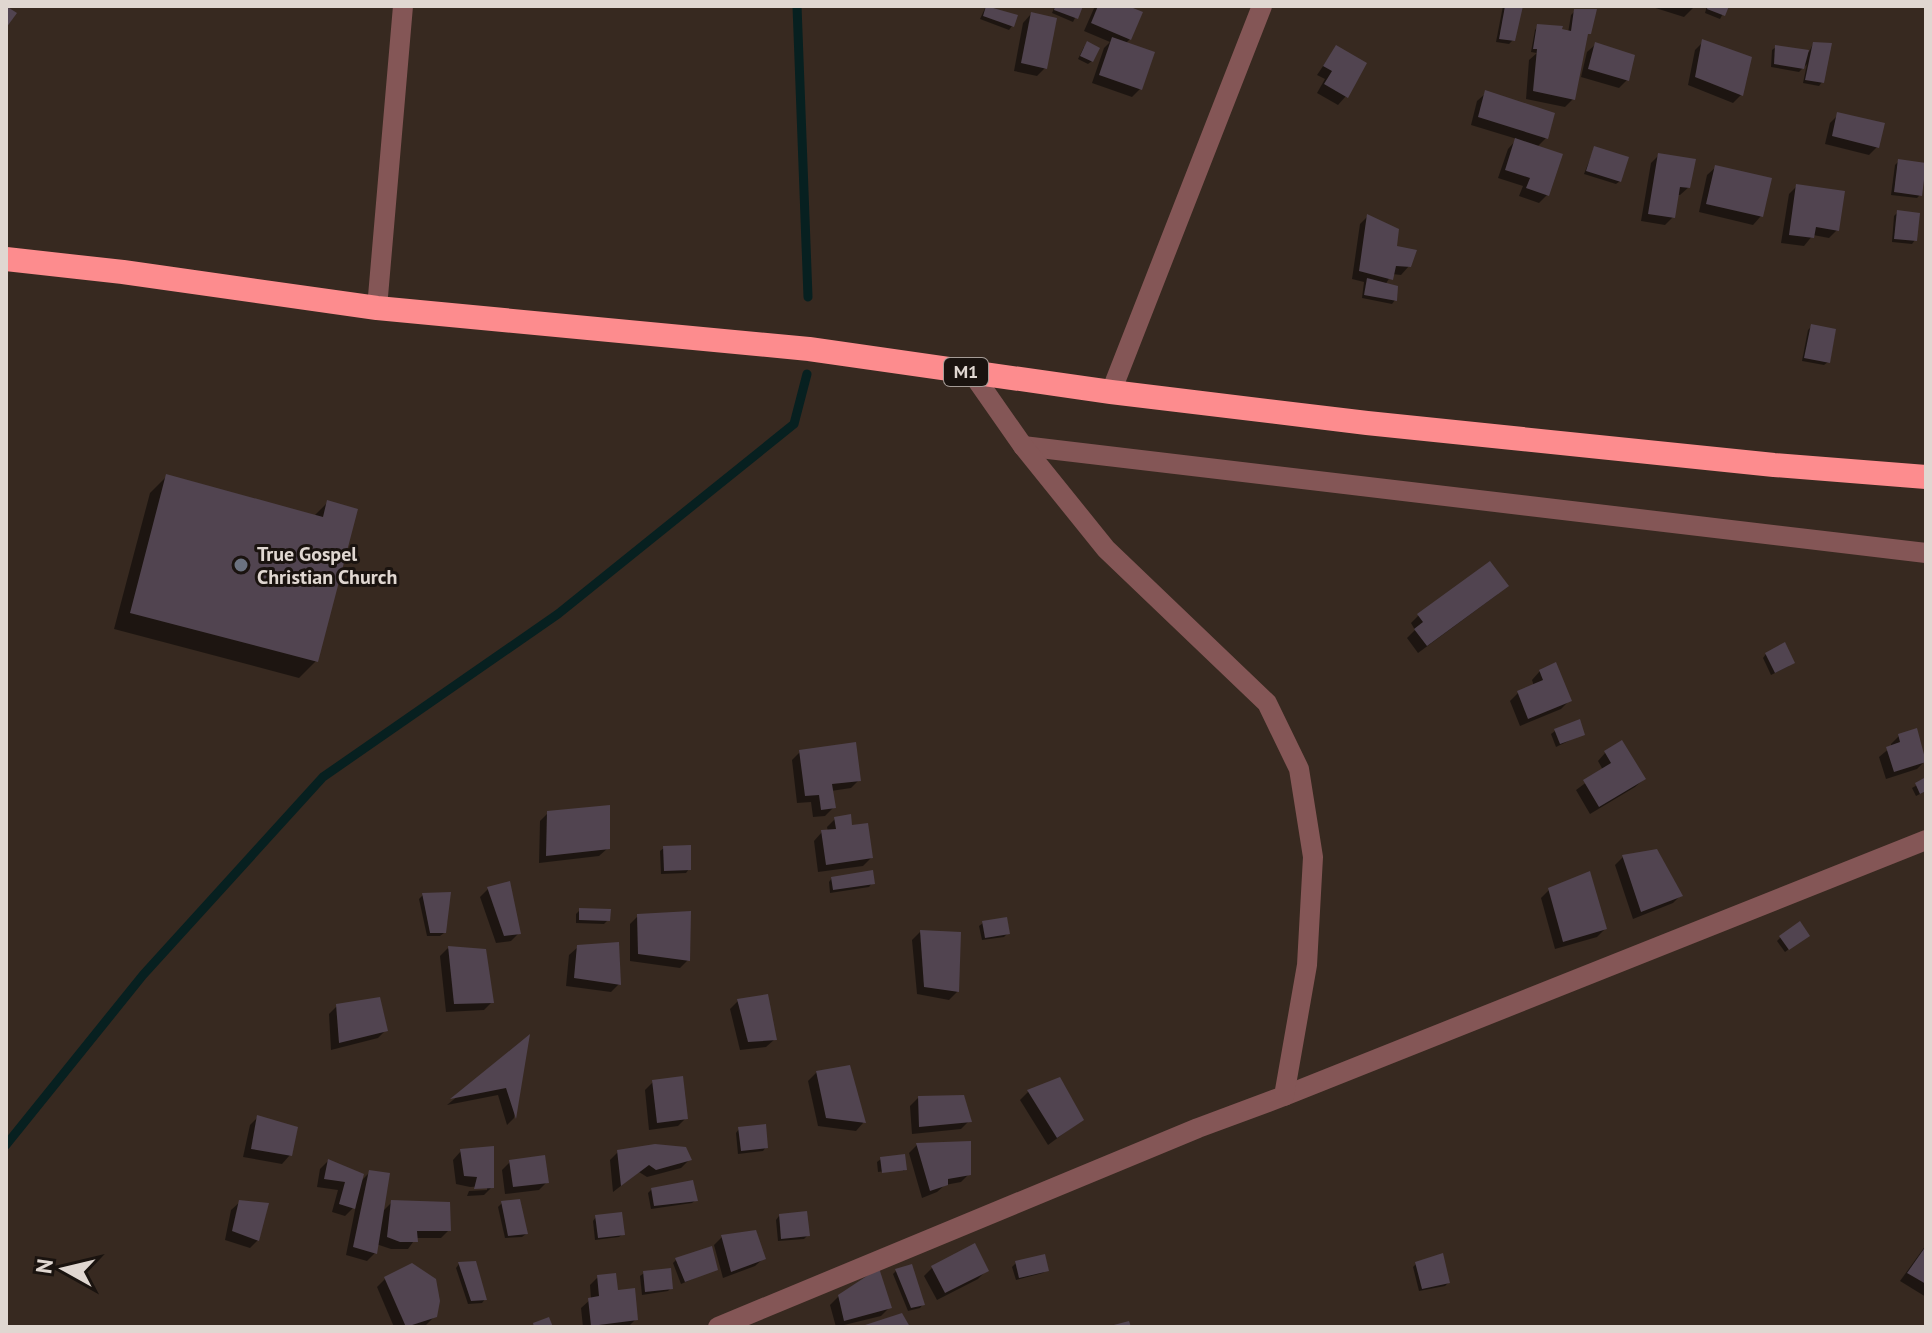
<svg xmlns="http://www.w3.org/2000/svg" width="1932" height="1333" font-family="'PT Sans',sans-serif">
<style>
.shadow{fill:#0007}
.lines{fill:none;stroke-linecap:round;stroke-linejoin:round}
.stream{stroke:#072020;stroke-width:9}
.building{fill:#514450}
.street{stroke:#845656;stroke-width:20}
.highway{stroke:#fd8c8e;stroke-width:24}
.worship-dot{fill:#6b7280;stroke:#1a130f;stroke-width:3}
.labels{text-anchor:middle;stroke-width:6;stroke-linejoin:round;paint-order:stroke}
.shield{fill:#1a130f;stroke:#a59c97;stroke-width:2}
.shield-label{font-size:18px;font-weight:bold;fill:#e0d7d1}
.poi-label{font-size:20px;font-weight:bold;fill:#e0d7d1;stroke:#1a130f;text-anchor:start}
</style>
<rect width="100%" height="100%" fill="#372920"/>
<!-- shadow -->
<g class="shadow">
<polygon points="986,6 988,6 1012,26 1009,30 980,19"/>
<polygon points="1055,6 1081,6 1073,22 1052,13"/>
<polygon points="1095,6 1123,6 1130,39 1125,44 1140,89 1132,97 1092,83 1104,48 1110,42 1084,31"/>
<polygon points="1503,6 1521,6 1513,40 1509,44 1496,42"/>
<polygon points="1649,6 1695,6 1684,17"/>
<polygon points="1707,6 1727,6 1720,19 1705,13"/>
<polygon points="1575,11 1589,33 1585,37 1573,99 1565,107 1526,99 1529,60 1537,53 1531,52 1535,30 1538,26 1559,36 1568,33 1571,15"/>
<polygon points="1031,14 1045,68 1037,76 1014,71 1023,23"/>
<polygon points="1703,42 1741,95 1733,103 1688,85 1695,50"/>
<polygon points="1596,44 1627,80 1619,88 1581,77 1587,52"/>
<polygon points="1813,44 1822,82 1819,86 1803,83 1807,64 1799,72 1771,67 1772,50 1776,47 1809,52"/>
<polygon points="1084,47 1092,61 1088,64 1078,59"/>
<polygon points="1336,47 1346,96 1338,105 1317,93 1325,79 1317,75"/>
<polygon points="1486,93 1546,138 1536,148 1547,195 1539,203 1519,196 1523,186 1498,178 1508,149 1517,139 1471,125 1477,101"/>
<polygon points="1838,115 1877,147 1869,155 1825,144 1830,123"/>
<polygon points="1594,149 1620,181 1616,184 1584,174"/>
<polygon points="1659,155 1689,187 1680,195 1676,195 1673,217 1665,225 1641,221 1651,163"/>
<polygon points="1899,161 1920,195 1917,198 1891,195 1895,165"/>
<polygon points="1716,167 1761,216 1753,225 1699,212 1707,175"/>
<polygon points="1797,186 1837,230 1829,238 1813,235 1804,246 1781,243 1789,194"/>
<polygon points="1898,212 1915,240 1912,244 1892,242 1894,216"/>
<polygon points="1368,216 1409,266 1401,275 1392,274 1385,285 1395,300 1392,304 1362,298 1364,282 1352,279 1360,224"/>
<polygon points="1811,327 1828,362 1824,365 1802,361 1808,330"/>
<polygon points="166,477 314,516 327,503 316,661 299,678 114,629 150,493"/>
<polygon points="1498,594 1418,653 1407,638 1415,630 1411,623 1419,615"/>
<polygon points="1766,654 1789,666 1771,675 1763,658"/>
<polygon points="1540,671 1569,701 1561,709 1520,726 1510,701 1518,693 1534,686 1532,680"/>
<polygon points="1555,731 1583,734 1556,747 1551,734"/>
<polygon points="1899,736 1925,761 1917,769 1886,779 1879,757 1891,747 1891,744"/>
<polygon points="800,752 859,780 851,788 831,791 833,808 825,816 813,817 811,802 797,803 792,760"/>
<polygon points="1606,752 1644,779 1635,787 1590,814 1576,790 1603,770 1598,761"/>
<polygon points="1926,780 1926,791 1916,796 1912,788"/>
<polygon points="548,813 608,848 599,856 539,863 540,821"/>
<polygon points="835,819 871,858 863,866 818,872 814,841 822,832 828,832 827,827"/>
<polygon points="664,848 689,869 686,873 661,874 660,851"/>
<polygon points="1623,857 1681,895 1673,903 1633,919 1615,865"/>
<polygon points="832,878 872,883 869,887 830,893 829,882"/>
<polygon points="488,889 519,933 511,941 496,943 480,897"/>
<polygon points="1549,890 1605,929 1597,937 1555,949 1541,898"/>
<polygon points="423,895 444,933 440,936 427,936 419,899"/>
<polygon points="580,910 608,920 604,924 576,923 576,914"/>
<polygon points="638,916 688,960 680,968 630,961 630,924"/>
<polygon points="983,923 1008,933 1004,937 982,940 979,926"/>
<polygon points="920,932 957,992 949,1000 917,994 912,940"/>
<polygon points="1781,937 1803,939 1785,952 1777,941"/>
<polygon points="578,947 619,984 611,992 566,986 569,955"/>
<polygon points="448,948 492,1002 484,1010 446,1012 440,956"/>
<polygon points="738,1001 775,1039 766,1047 740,1050 730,1009"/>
<polygon points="337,1006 386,1030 378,1038 331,1050 329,1014"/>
<polygon points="527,1039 514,1118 507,1125 498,1095 447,1105"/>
<polygon points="849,1067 863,1123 856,1131 818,1126 808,1081 817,1072"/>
<polygon points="1059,1079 1082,1120 1048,1145 1020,1100 1028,1092"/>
<polygon points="653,1082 686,1118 678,1126 649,1130 645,1090"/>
<polygon points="918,1098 969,1121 961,1129 912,1134 910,1106"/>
<polygon points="258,1117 290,1155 282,1164 243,1157 250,1125"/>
<polygon points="739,1129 766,1147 763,1151 738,1154 736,1133"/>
<polygon points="917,1145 969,1174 961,1182 945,1185 937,1192 922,1198 909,1153"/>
<polygon points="461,1151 492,1187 484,1195 467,1196 469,1191 487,1190 487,1186 470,1187 456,1184 453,1160"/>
<polygon points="618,1152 690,1159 681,1168 647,1177 639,1172 613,1192 610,1160"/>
<polygon points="903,1156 905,1170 903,1171 903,1169 878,1172 877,1162 881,1159"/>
<polygon points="328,1161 360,1182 369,1173 381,1213 392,1202 449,1230 441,1238 416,1238 408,1249 391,1249 376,1244 375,1253 367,1261 346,1255 356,1205 345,1216 332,1212 338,1190 317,1187 320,1169"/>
<polygon points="510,1162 547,1182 539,1190 505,1194 502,1170"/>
<polygon points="652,1189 696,1200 692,1203 651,1209 648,1193"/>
<polygon points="240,1202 258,1240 250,1248 225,1240 231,1210"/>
<polygon points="502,1203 526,1234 522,1237 505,1238 498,1207"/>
<polygon points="779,1216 808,1235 804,1239 778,1241 776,1220"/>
<polygon points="596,1217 623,1234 619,1237 595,1240 593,1221"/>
<polygon points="722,1237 764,1258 755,1266 723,1278 714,1245"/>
<polygon points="1926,1245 1926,1297 1900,1281"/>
<polygon points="676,1260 716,1269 681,1284 673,1263"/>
<polygon points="1016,1263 1047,1270 1043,1273 1016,1280 1012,1267"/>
<polygon points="459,1264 485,1299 482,1303 468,1304 456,1268"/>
<polygon points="1416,1264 1448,1283 1445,1286 1419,1291 1413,1267"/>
<polygon points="933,1267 986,1271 978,1279 937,1300 924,1276"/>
<polygon points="896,1271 923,1304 920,1308 908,1311 893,1274"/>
<polygon points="644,1273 671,1288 668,1291 642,1295 640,1276"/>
<polygon points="598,1277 616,1292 636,1319 628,1327 583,1327 581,1308 591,1299 590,1285"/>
<polygon points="385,1279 435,1316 426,1325 420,1327 394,1327 377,1287"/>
<polygon points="839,1296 889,1308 881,1316 836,1327 830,1305"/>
</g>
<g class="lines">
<!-- stream -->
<g class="stream">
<polyline points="797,6 808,297"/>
<polyline points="6,1145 143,975 323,777 558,614 794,424 807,374"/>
</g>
</g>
<!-- building -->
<g class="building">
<polygon points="6,6 17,13 6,28"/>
<polygon points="986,6 1018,15 1014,27 983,16"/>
<polygon points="1055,6 1083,6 1078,19 1054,10"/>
<polygon points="1098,6 1128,6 1143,12 1131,40 1091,23"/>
<polygon points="1505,6 1523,6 1515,41 1499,39"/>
<polygon points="1708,6 1729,6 1725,16 1707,9"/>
<polygon points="1574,9 1597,9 1591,34 1588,34 1575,100 1533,91 1537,49 1533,49 1537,24 1563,26 1562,29 1571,31"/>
<polygon points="1031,12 1057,18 1047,69 1021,63"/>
<polygon points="1112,37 1155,52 1142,90 1099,75"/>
<polygon points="1702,39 1752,57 1743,96 1695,77"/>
<polygon points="1087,41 1100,48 1093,62 1080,56"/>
<polygon points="1595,42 1635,55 1629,81 1588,69"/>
<polygon points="1813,42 1832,43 1824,83 1805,80"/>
<polygon points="1336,45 1367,63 1348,98 1324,84 1332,71 1323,66"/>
<polygon points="1775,45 1809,50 1804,69 1774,64"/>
<polygon points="1485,90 1555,113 1548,139 1478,117"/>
<polygon points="1837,112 1885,123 1879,148 1832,136"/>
<polygon points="1515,138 1563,154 1549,196 1526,188 1530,178 1505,170"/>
<polygon points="1594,146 1629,157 1621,182 1586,171"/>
<polygon points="1658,153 1696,159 1690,188 1680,187 1675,218 1648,214"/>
<polygon points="1898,159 1926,163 1922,196 1894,192"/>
<polygon points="1715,165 1772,178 1763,217 1706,204"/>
<polygon points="1796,184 1845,191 1839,231 1816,227 1814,238 1789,235"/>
<polygon points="1897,210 1920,213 1917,241 1894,239"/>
<polygon points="1367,214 1399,229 1397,246 1417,250 1411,267 1396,266 1393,280 1359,271"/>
<polygon points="1367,278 1398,286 1397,301 1364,295"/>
<polygon points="1811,324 1836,329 1830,363 1804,358"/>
<polygon points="166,474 323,517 327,500 358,509 318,662 130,613"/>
<polygon points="1490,561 1509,586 1427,646 1414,629 1423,622 1417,614"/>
<polygon points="1785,642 1795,663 1775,673 1765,653"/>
<polygon points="1556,662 1572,701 1528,719 1517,691 1543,680 1539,670"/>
<polygon points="1580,719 1585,735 1560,744 1554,729"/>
<polygon points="1917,728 1926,762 1894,772 1886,747 1900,742 1898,734"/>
<polygon points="1622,740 1646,779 1599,807 1583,780 1611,763 1604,751"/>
<polygon points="856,742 861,781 832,784 836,808 821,810 819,795 805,796 799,750"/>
<polygon points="1926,777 1926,791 1920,794 1915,783"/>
<polygon points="610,805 610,849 546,856 547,811"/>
<polygon points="851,814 852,825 868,823 873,858 826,865 821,830 836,829 834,817"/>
<polygon points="691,845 691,870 664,871 663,846"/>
<polygon points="1657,849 1683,896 1641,912 1622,855"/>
<polygon points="873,870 875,884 833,890 831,877"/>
<polygon points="1590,871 1607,929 1563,942 1548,888"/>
<polygon points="510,881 521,934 504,936 487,887"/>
<polygon points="451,892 446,933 430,933 422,893"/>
<polygon points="579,908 611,909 610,921 579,920"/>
<polygon points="691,911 690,961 638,954 637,914"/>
<polygon points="1007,917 1010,934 985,938 982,921"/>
<polygon points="1800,921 1810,936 1789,950 1779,936"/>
<polygon points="920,930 961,932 959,992 924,987"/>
<polygon points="619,942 621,985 574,978 577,945"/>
<polygon points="448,946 486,949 494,1003 454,1004"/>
<polygon points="768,994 777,1040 748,1042 737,999"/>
<polygon points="380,997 388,1031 339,1043 336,1004"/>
<polygon points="530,1034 516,1119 506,1088 450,1099"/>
<polygon points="850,1065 866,1123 826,1118 816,1071"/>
<polygon points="683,1076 688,1119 657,1123 652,1080"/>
<polygon points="1060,1077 1084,1120 1057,1138 1027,1090"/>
<polygon points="964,1095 972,1122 919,1127 918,1096"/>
<polygon points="257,1115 298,1127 292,1156 251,1149"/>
<polygon points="766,1124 768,1148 741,1151 738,1127"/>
<polygon points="971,1141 971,1175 948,1179 948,1185 930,1191 916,1143"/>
<polygon points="655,1144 686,1147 692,1160 656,1170 649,1165 621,1186 617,1150"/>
<polygon points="494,1146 494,1188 474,1189 477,1177 464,1176 460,1149"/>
<polygon points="905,1154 907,1170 882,1173 880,1157"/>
<polygon points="545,1155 549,1183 513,1187 509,1160"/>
<polygon points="328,1159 364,1174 355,1209 339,1204 345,1182 324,1179"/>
<polygon points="369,1170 390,1173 377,1254 353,1247"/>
<polygon points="693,1180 698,1201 654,1206 651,1188"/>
<polygon points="520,1199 528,1234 508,1236 501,1201"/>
<polygon points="239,1200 269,1203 259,1241 232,1231"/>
<polygon points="391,1200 450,1202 451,1231 417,1231 418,1242 400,1242 387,1237"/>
<polygon points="807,1211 810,1236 781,1239 779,1214"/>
<polygon points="622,1212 625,1235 598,1238 595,1215"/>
<polygon points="756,1230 766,1259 731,1272 721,1235"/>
<polygon points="975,1243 989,1271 945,1293 931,1266"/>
<polygon points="712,1246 718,1270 685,1282 675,1258"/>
<polygon points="1926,1246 1926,1284 1907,1273"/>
<polygon points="1443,1253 1450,1283 1422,1289 1415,1262"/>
<polygon points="1045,1254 1049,1271 1019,1278 1015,1261"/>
<polygon points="476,1261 487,1300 471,1301 458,1262"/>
<polygon points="412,1263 436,1279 440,1301 437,1317 406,1327 384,1277"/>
<polygon points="912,1264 925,1305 911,1308 895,1269"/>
<polygon points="671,1268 673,1289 645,1292 643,1271"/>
<polygon points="879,1268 892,1308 844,1321 838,1295"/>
<polygon points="616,1273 618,1290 635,1288 638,1320 591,1326 588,1298 599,1296 597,1275"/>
<polygon points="902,1313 910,1327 862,1327 862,1326"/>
<polygon points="549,1317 553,1327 534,1327 533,1323"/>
<polygon points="1129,1321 1131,1327 1110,1327 1110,1326"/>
</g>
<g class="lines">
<!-- street -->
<g class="street">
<polyline points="377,308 403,6"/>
<polyline points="1111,392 1262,6"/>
<polyline points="1023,446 1926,553"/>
<polyline points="1284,1096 1926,840"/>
<polyline points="718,1327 1198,1128 1284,1096 1307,965 1313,857 1299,769 1267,703 1106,549 1023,446 972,373"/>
</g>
<!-- highway -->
<polyline class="highway" points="6,259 123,272 377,308 809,349 1111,392 1367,423 1774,465 1926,477"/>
</g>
<!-- markers -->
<circle class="worship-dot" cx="241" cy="565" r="8"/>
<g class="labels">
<!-- shield labels -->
<rect class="shield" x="944" y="358" width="44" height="28" rx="6"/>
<g class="shield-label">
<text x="966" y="378">M1</text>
</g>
<!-- poi labels -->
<g class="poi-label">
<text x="257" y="561">True Gospel<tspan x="257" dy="23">Christian Church</tspan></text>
</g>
</g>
<!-- border -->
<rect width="1932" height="1333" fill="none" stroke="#e0d7d1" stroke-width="16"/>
<!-- north arrow -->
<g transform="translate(64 1269) rotate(278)" stroke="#1a130f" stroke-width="6" paint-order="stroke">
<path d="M0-6L14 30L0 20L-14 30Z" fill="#e0d7d1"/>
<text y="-12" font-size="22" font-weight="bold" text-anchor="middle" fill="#e0d7d1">N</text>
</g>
</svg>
